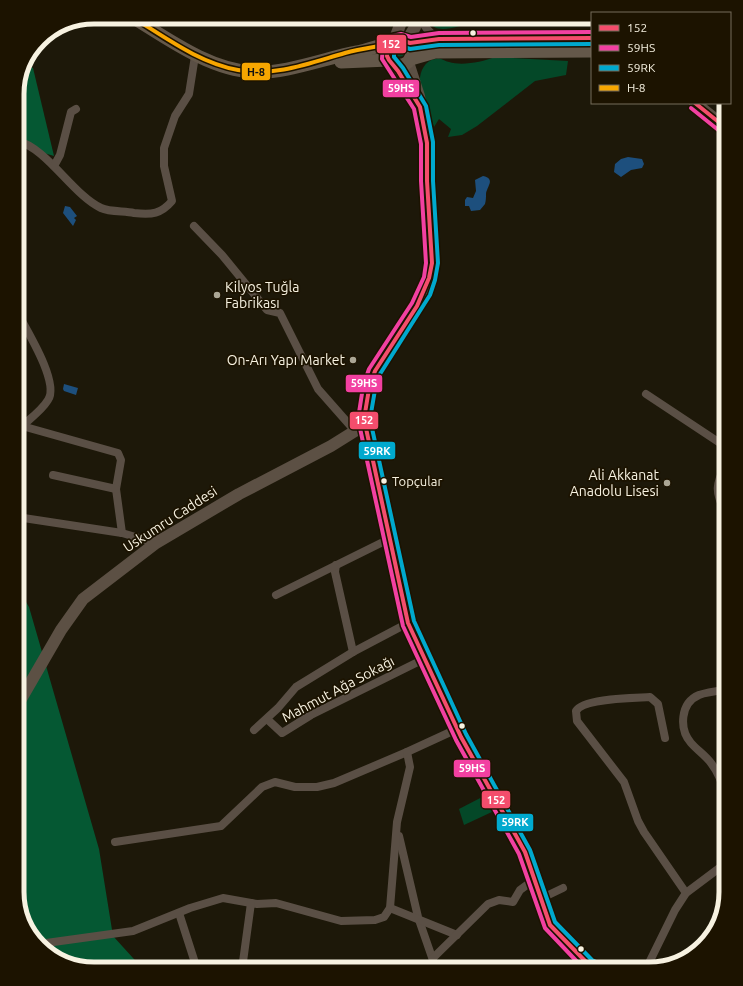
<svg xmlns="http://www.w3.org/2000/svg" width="743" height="986" font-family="Ubuntu,sans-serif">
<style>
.green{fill:#044828}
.forest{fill:#055833}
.water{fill:#1d4f7d}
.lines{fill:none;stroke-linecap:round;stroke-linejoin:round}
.street{stroke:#5a4f45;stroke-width:8}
.secondary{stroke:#5c5044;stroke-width:12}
.primary{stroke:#64584a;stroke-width:13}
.bus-1-casing{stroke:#1c1300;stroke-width:7}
.bus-2-casing{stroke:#1c1300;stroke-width:7}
.bus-3-casing{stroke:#1c1300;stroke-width:7}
.bus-4-casing{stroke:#1c1300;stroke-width:7}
.bus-1{stroke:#f44d6c;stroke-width:4}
.bus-2{stroke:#f240a1;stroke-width:4}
.bus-3{stroke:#00a9ce;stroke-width:4}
.bus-4{stroke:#f7a600;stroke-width:4}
.bus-dot{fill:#f7f2e1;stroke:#1c1300;stroke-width:1.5}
.poi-dot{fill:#aba695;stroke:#1c1300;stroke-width:1.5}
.labels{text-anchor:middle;stroke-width:3.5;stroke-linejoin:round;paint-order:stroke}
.bus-label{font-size:13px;fill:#f7f2e1;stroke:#1c1300;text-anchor:start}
.poi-label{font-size:14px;fill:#f7f2e1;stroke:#1c1300;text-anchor:end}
.street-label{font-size:14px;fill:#f7f2e1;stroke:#1c1300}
.rim{fill:none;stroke:#f7f2e1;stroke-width:5}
.line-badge{stroke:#1c1300;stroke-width:1.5}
.badge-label{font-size:11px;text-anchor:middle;font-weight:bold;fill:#fff}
.pale-badge-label{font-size:11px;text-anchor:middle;font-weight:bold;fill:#111}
</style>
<rect width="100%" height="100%" fill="#1d1809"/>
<!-- green -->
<g class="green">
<path d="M427,17H488L493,23L498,26C490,25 481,24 472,24C458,24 434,39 427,17Z"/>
<circle cx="400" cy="52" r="4.5"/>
<path d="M495,57L568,61L566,75L535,81L477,126L462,135L448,137L451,129L439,119L434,127C430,113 423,97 420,83C419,73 424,61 435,59C441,57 444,61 449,62C462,66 482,62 495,57Z"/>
<polygon points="486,795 494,811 464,825 459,809"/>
</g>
<!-- forest -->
<g class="forest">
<polygon points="24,63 33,68 54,156 17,145 17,88"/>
<polygon points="17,587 29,607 99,849 113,936 143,969 93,969 55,959 30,935 17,893"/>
</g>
<!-- water -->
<g class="water">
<polygon points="628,157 642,159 644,164 642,168 631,170 621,177 614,172 615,164 621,159"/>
<path d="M483,176C496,179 487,186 486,194C486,197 486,200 485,204L480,210L471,211L469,206H465V200L467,197L473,198L476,191L475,180Z"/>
<polygon points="65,206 70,207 77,216 74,218 76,220 73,226 63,213"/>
<polygon points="64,384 78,388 76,395 64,391 63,389"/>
</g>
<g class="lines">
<!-- street -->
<g class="street">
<path d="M421,17C423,27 431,34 439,39"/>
<path d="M17,141C46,147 73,195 101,208C110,212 124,211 134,213C152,215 161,214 172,201L164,166V148L175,116L189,94L195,56"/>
<polyline points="54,166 60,155 71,112 76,109"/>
<polyline points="194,226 222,255 267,310 280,313 318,389 355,431"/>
<path d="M17,312C26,329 60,383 48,400C42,410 31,418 22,426"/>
<polyline points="646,394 726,447"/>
<polyline points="17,432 22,426 118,453 121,460 116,489 122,533"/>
<polyline points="53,475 116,489"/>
<path d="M726,516C716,490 714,489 726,463"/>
<polyline points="17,517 122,533 156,543"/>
<polyline points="336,565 335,572 353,652"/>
<polyline points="276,595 389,539"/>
<polyline points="267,719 282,733 311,715 424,659"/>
<polyline points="254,730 278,708 296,687 353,652 408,623"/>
<path d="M665,738L658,704L650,697C635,698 583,698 576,711L577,721L624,782L638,821L644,832L686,893"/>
<path d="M726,796C723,785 718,772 711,763C705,755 697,750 691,743C679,729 680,703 699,695C707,692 717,691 726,690"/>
<polyline points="399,836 418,917 436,969"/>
<polyline points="115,842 221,826 262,787 275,782 295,787 317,787 334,783 407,752 457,729"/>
<polyline points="540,899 563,888"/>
<polyline points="390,908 457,935"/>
<polyline points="179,913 197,969"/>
<polyline points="39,944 133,931 190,908 223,898 257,904 276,903 341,921 375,920 384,917 390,908 397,822 410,767 407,752"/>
<polyline points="433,958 488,904 499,900 513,902 520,890 535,879"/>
<polyline points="242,969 251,903"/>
<polyline points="646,969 675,910 686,893 722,866 726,861"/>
</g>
<!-- secondary -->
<g class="secondary">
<polyline points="394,41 403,17"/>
<polyline points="407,41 415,27 417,17"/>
<polyline points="408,62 419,96 427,143 427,181 432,239 431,274 425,291 375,371 369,390 364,419 374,468 408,623 461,737 525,852 550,925 569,946 589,965 598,969"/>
<polyline points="392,63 416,101"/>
<polyline points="695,103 726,128"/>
<polyline points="17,706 61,630 83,599 156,543 239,494 331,446 355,431 364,419"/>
</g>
<!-- primary -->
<g class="primary">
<path d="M132,17C168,39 210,70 253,72C285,74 325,58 357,52C370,50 397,38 407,41L412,46C416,77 375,66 390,44"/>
<polyline points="410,43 439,39 592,38"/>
<polyline points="411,59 435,52 592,51"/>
<polyline points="341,62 389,60"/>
</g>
<!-- bus-1 casing -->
<g class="bus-1-casing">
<g id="bus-1">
<polyline points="592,38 439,39 410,43 401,40 395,41 388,47 387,56 389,60 398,71 420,107 427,143 427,181 432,263 429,278 417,306 375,371 369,389 364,419 408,623 461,737 525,852 550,925 589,965 598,969"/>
<polyline points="695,103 726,128"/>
</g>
</g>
<!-- bus-2 casing -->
<g class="bus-2-casing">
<g id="bus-2">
<polyline points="691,108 722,133"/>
<polyline points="584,969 545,928 519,854 456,740 403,626 358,419 363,387 369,369 412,303 424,277 426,263 421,181 421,144 414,109 382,59 383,44 392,36 401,34 411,37 439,33 592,32"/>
</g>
</g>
<!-- bus-3 casing -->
<g class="bus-3-casing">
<polyline id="bus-3" points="592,44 439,45 410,49 401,46 394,49 394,57 403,68 426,106 433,142 433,181 438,263 435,280 430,295 380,374 375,390 370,419 414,621 466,734 530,850 555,922 592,960 600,964"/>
</g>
<!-- bus-4 casing -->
<g class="bus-4-casing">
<path id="bus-4" d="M132,17C165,37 199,63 238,70C275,77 310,63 345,53C360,49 375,47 390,44"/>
</g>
<!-- bus-1 -->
<use href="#bus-1" class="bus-1"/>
<!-- bus-2 -->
<use href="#bus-2" class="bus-2"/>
<!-- bus-3 -->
<use href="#bus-3" class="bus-3"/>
<!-- bus-4 -->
<use href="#bus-4" class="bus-4"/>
</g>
<!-- markers -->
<g class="bus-dot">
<circle cx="473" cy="33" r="3.5"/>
<circle cx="384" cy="481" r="3.5"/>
<circle cx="462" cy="726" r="3.5"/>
<circle cx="581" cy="949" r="3.5"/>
</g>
<g class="poi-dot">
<circle cx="217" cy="295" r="4"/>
<circle cx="353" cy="360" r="4"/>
<circle cx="667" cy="483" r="4"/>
</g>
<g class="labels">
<!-- bus labels -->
<g class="bus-label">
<text x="392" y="486">Topçular</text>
</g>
<!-- poi labels -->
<g class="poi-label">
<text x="225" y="292" text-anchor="start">Kilyos Tuğla<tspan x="225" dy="16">Fabrikası</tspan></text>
<text x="345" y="365">On-Arı Yapı Market</text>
<text x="659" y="480">Ali Akkanat<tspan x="659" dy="16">Anadolu Lisesi</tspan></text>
</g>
<!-- street labels -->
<g class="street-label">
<text transform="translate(170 519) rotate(-33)" y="5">Uskumru Caddesi</text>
<text transform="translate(338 689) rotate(-28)" y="5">Mahmut Ağa Sokağı</text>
</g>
</g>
<!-- crop -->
<path d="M0 0H743V986H0ZM94 24H649A70 70 0 0 1 719 94V892A70 70 0 0 1 649 962H94A70 70 0 0 1 24 892V94A70 70 0 0 1 94 24Z" fill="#1c1300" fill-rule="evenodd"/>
<path class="rim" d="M94 24H649A70 70 0 0 1 719 94V892A70 70 0 0 1 649 962H94A70 70 0 0 1 24 892V94A70 70 0 0 1 94 24Z"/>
<g class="line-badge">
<rect x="376" y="34" width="31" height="20" rx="4" fill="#f44d6c"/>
<rect x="241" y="62" width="30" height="19" rx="4" fill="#f7a600"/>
<rect x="382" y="79" width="38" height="19" rx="4" fill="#f240a1"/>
<rect x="345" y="374" width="38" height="19" rx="4" fill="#f240a1"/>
<rect x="349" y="411" width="30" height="19" rx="4" fill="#f44d6c"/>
<rect x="358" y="441" width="38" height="19" rx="4" fill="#00a9ce"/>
<rect x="453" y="759" width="38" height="19" rx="4" fill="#f240a1"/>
<rect x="481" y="790" width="30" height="19" rx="4" fill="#f44d6c"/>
<rect x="496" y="813" width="38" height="19" rx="4" fill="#00a9ce"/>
</g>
<g class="badge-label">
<text x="391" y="48">152</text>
<text x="401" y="92">59HS</text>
<text x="364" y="387">59HS</text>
<text x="364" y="424">152</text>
<text x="377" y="455">59RK</text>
<text x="472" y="772">59HS</text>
<text x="496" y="804">152</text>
<text x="515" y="826">59RK</text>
</g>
<g class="pale-badge-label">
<text x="256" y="76">H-8</text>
</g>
<!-- legend -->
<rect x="591" y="12" width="140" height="92" fill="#1c1300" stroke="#746c5a"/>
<rect x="599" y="25" width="20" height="6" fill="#f44d6c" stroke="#746c5a"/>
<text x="627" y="32" font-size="12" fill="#f7f2e1">152</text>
<rect x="599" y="45" width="20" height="6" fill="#f240a1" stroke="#746c5a"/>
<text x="627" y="52" font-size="12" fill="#f7f2e1">59HS</text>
<rect x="599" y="65" width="20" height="6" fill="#00a9ce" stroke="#746c5a"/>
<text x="627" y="72" font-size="12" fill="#f7f2e1">59RK</text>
<rect x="599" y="85" width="20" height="6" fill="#f7a600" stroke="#746c5a"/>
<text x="627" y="92" font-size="12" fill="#f7f2e1">H-8</text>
</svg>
